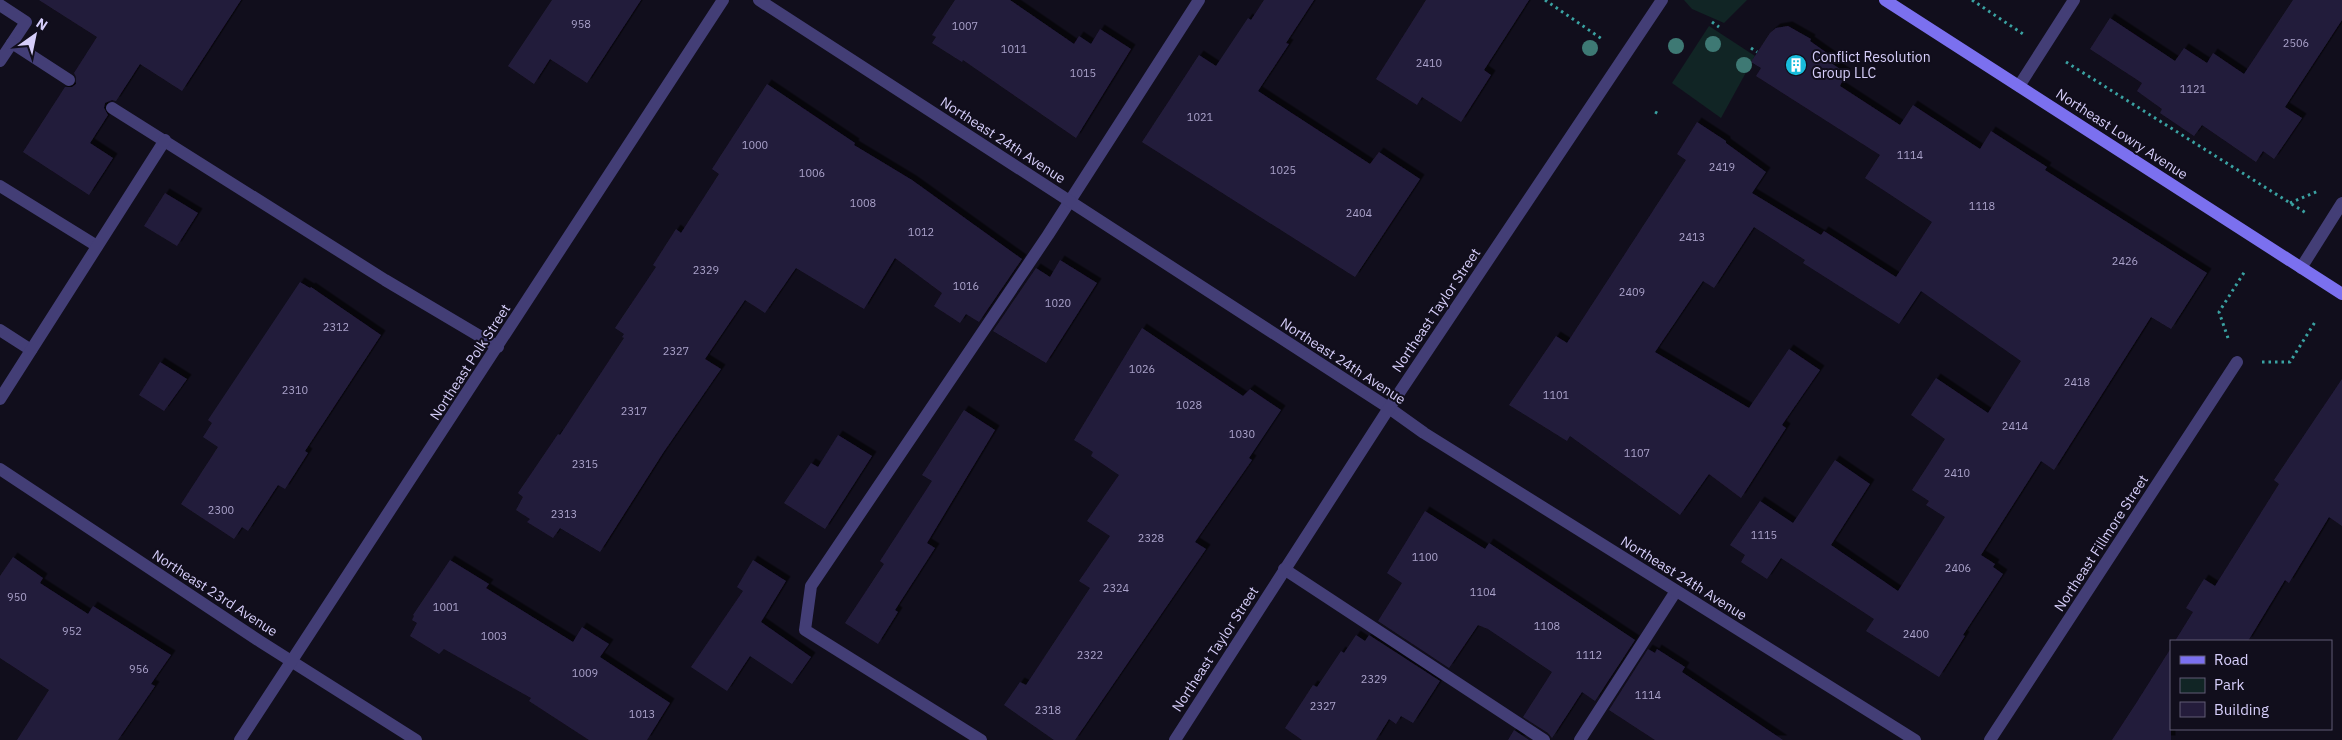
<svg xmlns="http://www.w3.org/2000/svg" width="2342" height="740" font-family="'IBM Plex Sans',sans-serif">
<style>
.green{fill:#112525}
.building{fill:#241c3b;filter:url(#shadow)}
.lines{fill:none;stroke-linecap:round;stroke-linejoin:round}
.path{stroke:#3aa2a2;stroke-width:3;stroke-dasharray:2.5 4;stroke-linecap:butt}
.service{stroke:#433e76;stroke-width:12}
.minor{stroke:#433e76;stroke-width:12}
.secondary{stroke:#7b70ef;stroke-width:12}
.tree{fill:#3e7974}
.labels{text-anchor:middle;stroke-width:4;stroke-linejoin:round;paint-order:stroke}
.number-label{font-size:11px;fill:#aaa2ca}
.poi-label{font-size:14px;fill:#d6cefa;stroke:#110e1c;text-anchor:start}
.street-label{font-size:14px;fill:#d6cefa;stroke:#110e1c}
</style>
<defs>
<filter id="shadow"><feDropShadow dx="4.5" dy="-4.5" stdDeviation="0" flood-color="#0009"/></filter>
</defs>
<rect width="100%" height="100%" fill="#110e1c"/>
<!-- green -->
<g class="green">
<polygon points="1684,0 1747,0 1724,23 1692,9"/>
<polygon points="1709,26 1755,56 1721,118 1672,83"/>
</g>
<!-- building -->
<g class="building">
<polygon points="39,0 241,0 182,91 140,64 116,101 112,100 105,103 104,108 108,115 90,143 113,158 89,195 23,152 65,87 72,87 76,84 76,77 74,73 97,37"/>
<polygon points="552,0 641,0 587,83 550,59 534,84 508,66"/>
<polygon points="955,0 1010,0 1074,44 1079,36 1091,44 1100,29 1131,49 1076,138 963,60 962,62 932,43 936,37 932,35"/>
<polygon points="1264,0 1314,0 1286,43 1289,44 1258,91 1370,164 1379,152 1420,179 1355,277 1142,142 1199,55 1216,66 1248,18 1251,20"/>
<polygon points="1426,0 1529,0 1484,70 1491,75 1461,122 1422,97 1417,105 1376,79"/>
<polygon points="2293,0 2342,0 2342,20 2285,107 2302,118 2274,159 2263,151 2256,162 2202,125 2194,136 2160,113 2162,109 2137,91 2142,83 2090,49 2110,18 2175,61 2184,48 2207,63 2213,53 2244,74"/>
<polygon points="1788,26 1811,39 1810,41 1834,58 1831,63 1846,73 1840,86 1900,125 1913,105 1980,149 1991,131 2047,167 2045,170 2207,273 2171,329 2151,317 2054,470 2041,461 1981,555 1995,564 1993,567 2003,574 1963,635 1965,636 1939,677 1866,631 1874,619 1781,558 1767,579 1741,562 1745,555 1730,545 1760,501 1793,523 1835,460 1870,484 1831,545 1898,591 1945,517 1926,505 1929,501 1912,490 1945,439 1911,415 1936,378 1988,413 2021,361 1921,291 1899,324 1803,263 1805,260 1754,227 1714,288 1703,281 1655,352 1749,408 1789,349 1820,370 1782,425 1786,428 1741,498 1709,474 1680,515 1570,436 1567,441 1509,405 1556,336 1567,343 1686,160 1677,154 1697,122 1726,141 1726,143 1766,172 1752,193 1821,235 1824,231 1896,277 1932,222 1865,178 1880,155 1756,76 1761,68 1751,62 1770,33 1776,28"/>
<polygon points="767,84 855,143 854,145 912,180 1022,259 979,322 966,314 960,323 934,306 942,293 895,258 864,309 796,268 765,313 745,300 705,359 721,369 663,453 600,552 560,528 553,538 527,522 530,519 516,510 523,497 518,493 558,434 560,435 624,338 622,337 624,334 615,328 656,267 653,265 676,229 681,233 719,174 712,169"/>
<polygon points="165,193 198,213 177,246 144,226"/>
<polygon points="1060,260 1097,283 1046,363 993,331 1036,268 1050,277"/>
<polygon points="300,282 310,288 311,287 381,335 305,451 308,453 285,489 278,485 248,531 242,527 234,539 181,504 218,447 203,437 212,423 208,420"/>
<polygon points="1142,328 1243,396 1250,389 1281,410 1249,458 1252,460 1195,542 1206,549 1075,740 1054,740 1004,705 1020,682 1026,685 1090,588 1079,581 1110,536 1087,521 1119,475 1091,456 1093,452 1074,440"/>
<polygon points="160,362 187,379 164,411 139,395"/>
<polygon points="2342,379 2342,526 2329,517 2289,583 2285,580 2248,641 2175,641 2193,612 2186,608 2204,579 2215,586 2279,484 2274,480"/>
<polygon points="964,410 995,430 927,543 935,548 895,610 898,612 878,644 845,623 884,564 880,561 932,481 922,475"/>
<polygon points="838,435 872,456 825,529 784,503 811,463 818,467"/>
<polygon points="1425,511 1485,549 1489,543 1635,640 1595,701 1582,692 1552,738 1548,733 1523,717 1552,672 1488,629 1478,625 1449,668 1378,621 1402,583 1387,573"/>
<polygon points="13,557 43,578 40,583 88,614 93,606 171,655 151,684 155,686 118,740 17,740 49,690 0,658 0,576"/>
<polygon points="450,560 489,584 486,588 573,642 582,627 609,644 600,657 670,703 647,740 589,740 529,701 531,698 444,649 439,654 410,636 417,623 412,620 414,616 413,615"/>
<polygon points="753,560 786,581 761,622 811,657 792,684 750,656 727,691 691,667 743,591 737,587"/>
<polygon points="1356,635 1365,641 1369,635 1440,681 1413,723 1401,716 1396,724 1389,719 1376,740 1302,740 1285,728 1313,685 1317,687 1341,651 1344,653"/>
<polygon points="2171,648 2171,740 2112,740 2135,705"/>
<polygon points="1648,649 1655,653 1657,649 1685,667 1682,672 1783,740 1655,740 1609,710"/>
<polygon points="1514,730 1529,740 1508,740"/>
</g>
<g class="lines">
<!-- path -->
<g class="path">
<polyline points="1545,0 1602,39"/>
<polyline points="1972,0 2023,34"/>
<polyline points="1712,22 1719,27"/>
<polyline points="1751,48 1757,52"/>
<polyline points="2066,62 2306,213"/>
<polyline points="1655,112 1659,114"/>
<polyline points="2290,203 2318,191"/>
<polyline points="2228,338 2219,312 2245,271"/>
<polyline points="2262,362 2290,362 2315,322"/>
</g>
<!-- service -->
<g class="service">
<polyline points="0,5 26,22 0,61"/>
<polyline points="12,43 69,80"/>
<polyline points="2019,86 2074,0"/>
<polyline points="112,108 385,280 498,347"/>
<polyline points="0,186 97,246"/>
<polyline points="0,330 31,350"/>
<polyline points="0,399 165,140"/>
<polyline points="1284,569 1544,740"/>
<polyline points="981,740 805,630 811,586 1048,235 1199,0"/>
<polyline points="1580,740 1676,591"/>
</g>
<!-- minor -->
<g class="minor">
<polyline points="759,0 1389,408 1424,433 1915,740"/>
<polyline points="2301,268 2342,203"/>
<polyline points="0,469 261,642 416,740"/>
<polyline points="240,740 723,0"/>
<polyline points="1175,740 1389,408 1662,0"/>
<polyline points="1990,740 2237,362"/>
</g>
<!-- secondary -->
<polyline class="secondary" points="1885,0 2342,294"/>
</g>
<!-- trees -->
<g class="tree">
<circle cx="1713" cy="44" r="8"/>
<circle cx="1676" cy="46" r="8"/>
<circle cx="1590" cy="48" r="8"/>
<circle cx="1744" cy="65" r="8"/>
</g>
<!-- icons -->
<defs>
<g id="building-disc" transform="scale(1.125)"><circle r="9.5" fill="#18bcdc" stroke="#110e1c"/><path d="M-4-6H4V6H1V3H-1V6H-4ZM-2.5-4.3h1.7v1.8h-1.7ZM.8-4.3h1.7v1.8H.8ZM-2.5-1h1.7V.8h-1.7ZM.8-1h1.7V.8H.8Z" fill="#fff"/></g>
</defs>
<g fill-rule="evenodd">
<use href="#building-disc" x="1796" y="65"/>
</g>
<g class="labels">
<!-- number labels -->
<g class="number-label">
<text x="581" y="28">958</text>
<text x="965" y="30">1007</text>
<text x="2296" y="47">2506</text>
<text x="1014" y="53">1011</text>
<text x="1429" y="67">2410</text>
<text x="1083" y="77">1015</text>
<text x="2193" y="93">1121</text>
<text x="1200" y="121">1021</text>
<text x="755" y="149">1000</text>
<text x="1910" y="159">1114</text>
<text x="1722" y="171">2419</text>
<text x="1283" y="174">1025</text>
<text x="812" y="177">1006</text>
<text x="863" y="207">1008</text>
<text x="1982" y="210">1118</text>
<text x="1359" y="217">2404</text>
<text x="921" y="236">1012</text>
<text x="1692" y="241">2413</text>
<text x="2125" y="265">2426</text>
<text x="706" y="274">2329</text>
<text x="966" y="290">1016</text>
<text x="1632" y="296">2409</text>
<text x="1058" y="307">1020</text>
<text x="336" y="331">2312</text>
<text x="676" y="355">2327</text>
<text x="1142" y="373">1026</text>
<text x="2077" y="386">2418</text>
<text x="295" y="394">2310</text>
<text x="1556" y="399">1101</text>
<text x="1189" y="409">1028</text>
<text x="634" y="415">2317</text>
<text x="2015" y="430">2414</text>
<text x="1242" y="438">1030</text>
<text x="1637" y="457">1107</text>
<text x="585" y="468">2315</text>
<text x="1957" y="477">2410</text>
<text x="221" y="514">2300</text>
<text x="564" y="518">2313</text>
<text x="1764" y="539">1115</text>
<text x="1151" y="542">2328</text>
<text x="1425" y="561">1100</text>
<text x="1958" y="572">2406</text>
<text x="1116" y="592">2324</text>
<text x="1483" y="596">1104</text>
<text x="17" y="601">950</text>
<text x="446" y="611">1001</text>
<text x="1547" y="630">1108</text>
<text x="72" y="635">952</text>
<text x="1916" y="638">2400</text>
<text x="494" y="640">1003</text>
<text x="1090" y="659">2322</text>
<text x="1589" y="659">1112</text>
<text x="139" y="673">956</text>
<text x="585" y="677">1009</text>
<text x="1374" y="683">2329</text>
<text x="1648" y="699">1114</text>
<text x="1323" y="710">2327</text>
<text x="1048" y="714">2318</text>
<text x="642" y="718">1013</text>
</g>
<!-- poi labels -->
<g class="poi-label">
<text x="1812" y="62">Conflict Resolution<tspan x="1812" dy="16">Group LLC</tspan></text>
</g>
<!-- street labels -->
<g class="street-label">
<text transform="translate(2122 134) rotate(33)" y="5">Northeast Lowry Avenue</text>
<text transform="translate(1003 140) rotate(33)" y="5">Northeast 24th Avenue</text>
<text transform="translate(1436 310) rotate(-56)" y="5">Northeast Taylor Street</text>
<text transform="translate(1343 361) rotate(33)" y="5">Northeast 24th Avenue</text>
<text transform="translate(470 362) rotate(-57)" y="5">Northeast Polk Street</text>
<text transform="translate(2101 543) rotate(-57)" y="5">Northeast Fillmore Street</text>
<text transform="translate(1684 578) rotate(32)" y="5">Northeast 24th Avenue</text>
<text transform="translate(215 593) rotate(33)" y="5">Northeast 23rd Avenue</text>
<text transform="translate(1215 649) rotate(-57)" y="5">Northeast Taylor Street</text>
</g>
</g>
<!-- legend -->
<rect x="2170" y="640" width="162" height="90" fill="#110e1c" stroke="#605b75"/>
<rect x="2180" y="656" width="25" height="8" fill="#7b70ef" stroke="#605b75"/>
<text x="2214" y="665" font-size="15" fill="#d6cefa">Road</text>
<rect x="2180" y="678" width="25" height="15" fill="#112525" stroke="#605b75"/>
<text x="2214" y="690" font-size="15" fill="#d6cefa">Park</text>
<rect x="2180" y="702" width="25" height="15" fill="#241c3b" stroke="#605b75"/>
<text x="2214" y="715" font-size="15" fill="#d6cefa">Building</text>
<!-- north arrow -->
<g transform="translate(35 35) rotate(33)" stroke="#110e1c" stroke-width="4" paint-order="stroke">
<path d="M0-4L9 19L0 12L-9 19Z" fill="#d6cefa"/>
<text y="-8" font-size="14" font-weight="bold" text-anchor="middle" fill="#d6cefa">N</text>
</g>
</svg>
